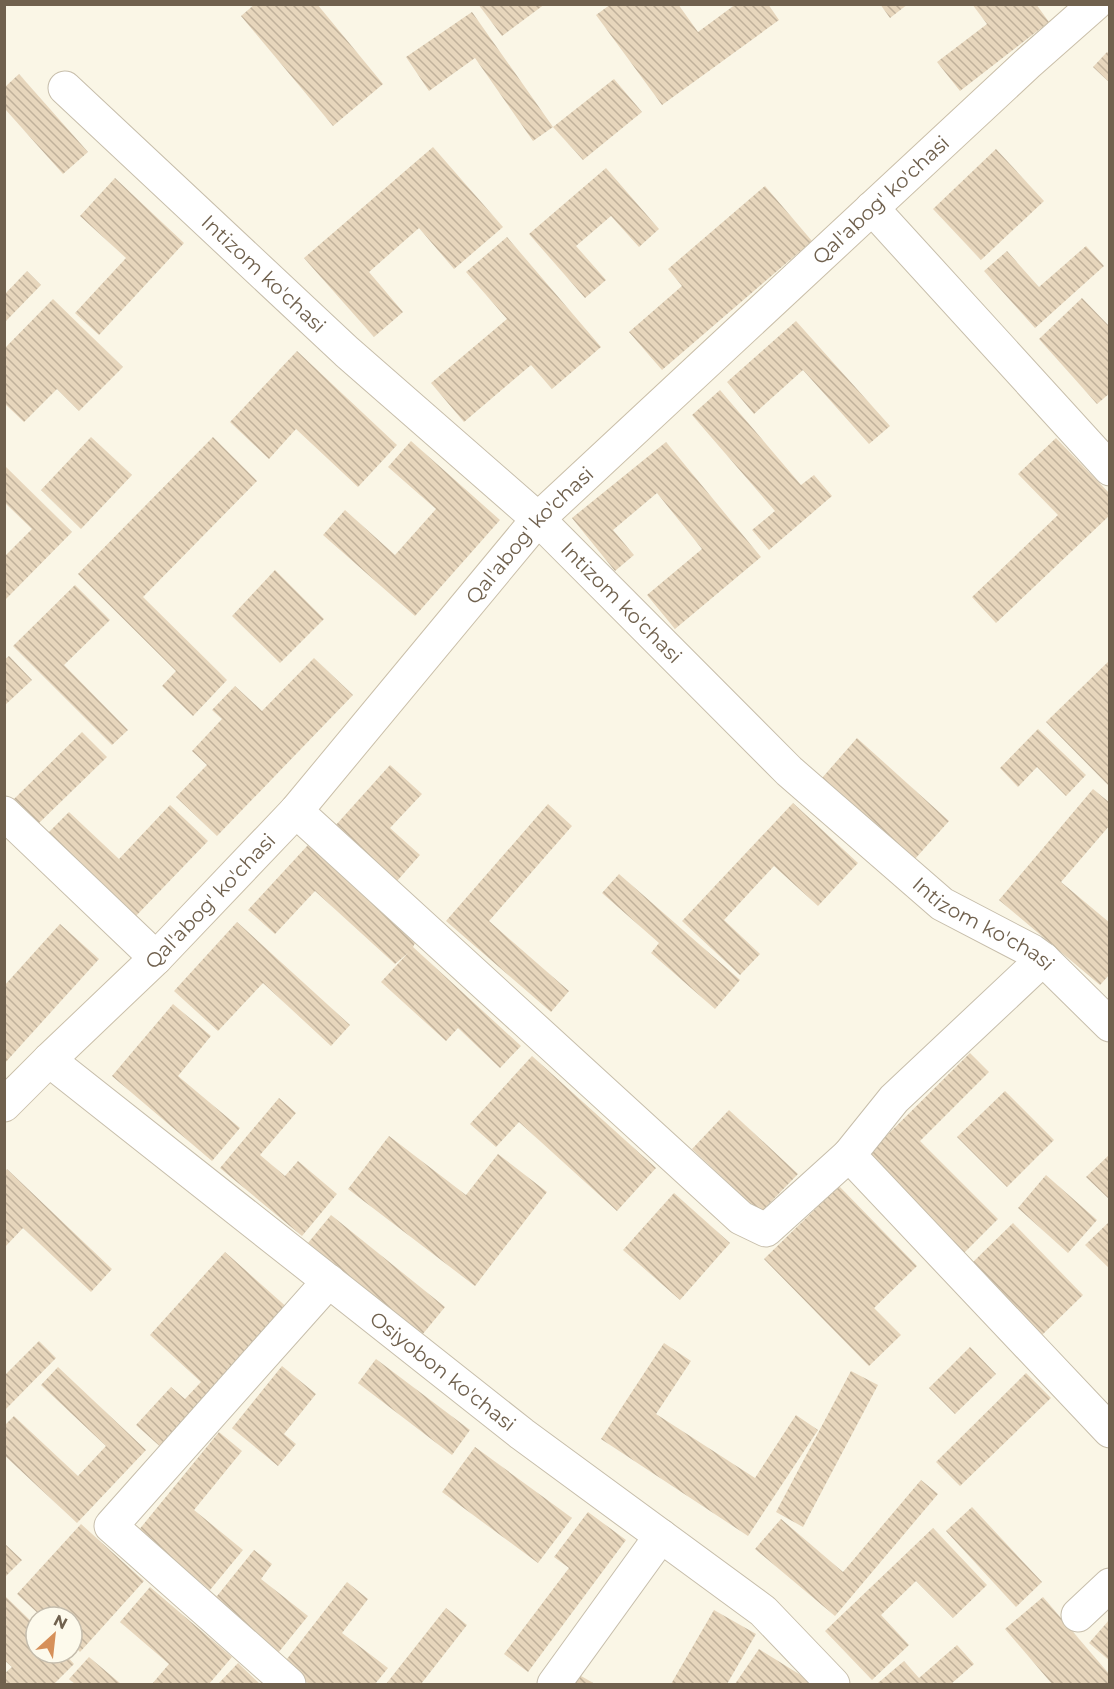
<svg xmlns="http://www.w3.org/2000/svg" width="1114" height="1689" font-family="Montserrat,sans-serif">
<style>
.building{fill:url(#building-back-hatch)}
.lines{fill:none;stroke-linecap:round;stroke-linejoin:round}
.street-casing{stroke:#c7beab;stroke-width:35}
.secondary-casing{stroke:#cabfa9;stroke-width:35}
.street{stroke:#fff;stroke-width:33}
.secondary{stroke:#fff;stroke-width:33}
.labels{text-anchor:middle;stroke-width:4.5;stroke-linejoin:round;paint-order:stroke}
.street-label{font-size:20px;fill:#70614e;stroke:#fdfaec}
</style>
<defs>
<pattern id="building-back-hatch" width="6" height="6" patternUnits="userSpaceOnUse" patternTransform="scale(1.5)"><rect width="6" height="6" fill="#e7d6bc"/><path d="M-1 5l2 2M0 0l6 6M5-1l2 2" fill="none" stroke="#c0b19b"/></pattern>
</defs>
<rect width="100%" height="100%" fill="#faf6e6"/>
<!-- building -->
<g class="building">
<polygon points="255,4 317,4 383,84 333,126 241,16"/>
<polygon points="478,4 545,4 502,36"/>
<polygon points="611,4 678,4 698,32 736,4 768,4 779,20 662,105 596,15"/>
<polygon points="880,4 908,4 890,18"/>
<polygon points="972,4 1036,4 1049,22 960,91 937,62 987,24"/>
<polygon points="472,12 553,127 533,141 475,58 429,91 406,57"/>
<polygon points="1107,52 1110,54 1110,83 1093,67"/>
<polygon points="19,74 88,152 63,174 5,109 5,87"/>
<polygon points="614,79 642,112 583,160 553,127"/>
<polygon points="433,147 503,227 454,269 419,228 369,272 403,312 374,337 304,258"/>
<polygon points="996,149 1044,201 981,260 933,209"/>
<polygon points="606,168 659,229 639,247 611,216 576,246 606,280 585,298 529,234"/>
<polygon points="115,178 184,243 99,335 75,313 126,258 80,216"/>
<polygon points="765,186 812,241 662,370 629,332 682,286 668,269"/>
<polygon points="507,237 601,347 552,389 531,365 464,422 431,383 507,319 466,272"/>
<polygon points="1086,246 1104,266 1035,328 984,271 1007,251 1039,287"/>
<polygon points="27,271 41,285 4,323 4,295"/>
<polygon points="1082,298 1110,327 1110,393 1097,404 1039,339"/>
<polygon points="53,299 123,367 79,411 57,389 24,422 4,403 4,349"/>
<polygon points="796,321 890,426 869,444 803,370 754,414 727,382"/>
<polygon points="297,351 397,445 358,487 296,429 269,459 230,422"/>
<polygon points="720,390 801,485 814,475 832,496 769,550 752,530 775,511 692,415"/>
<polygon points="91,437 132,475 81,529 41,490"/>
<polygon points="213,437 257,481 143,597 227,680 193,716 162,686 176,671 78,574"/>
<polygon points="1056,438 1110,494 1110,515 996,623 972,597 1058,515 1018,474"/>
<polygon points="411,441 500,520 415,616 323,535 345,510 395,555 436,509 388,467"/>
<polygon points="666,442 761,557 675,629 647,595 702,549 657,493 613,530 634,555 615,571 572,518"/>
<polygon points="4,465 72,532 5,600 5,556 32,529 4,502"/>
<polygon points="275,570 324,619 280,663 232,616"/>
<polygon points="75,585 110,620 64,665 128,730 112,745 13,646"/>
<polygon points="9,656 32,680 4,706 4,660"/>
<polygon points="314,658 353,695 217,836 176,797 207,765 192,751 222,719 212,710 235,686 262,711"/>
<polygon points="1110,660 1110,787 1046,722"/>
<polygon points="1038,729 1086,775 1066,796 1037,767 1018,787 1000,768"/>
<polygon points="82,732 107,757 37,825 13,800"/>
<polygon points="857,738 949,821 914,860 822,778"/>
<polygon points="390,765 422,794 390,828 420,855 397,881 335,826"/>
<polygon points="1093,789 1110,803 1110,825 1061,882 1110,923 1110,974 1100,985 999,900"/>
<polygon points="793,803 858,863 818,906 774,866 724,920 760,954 740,975 682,921"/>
<polygon points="548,804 572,826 489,921 569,991 551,1012 446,921"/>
<polygon points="170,805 208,841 134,918 46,835 69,812 119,859"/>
<polygon points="308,845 415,943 413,947 521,1046 500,1068 458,1028 446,1041 381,982 408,953 395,964 315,891 275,934 248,910"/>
<polygon points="619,874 740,980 715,1009 651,953 659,943 602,893"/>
<polygon points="237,922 350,1025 331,1046 263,983 218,1031 174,991"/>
<polygon points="60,924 99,959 4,1064 4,986"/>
<polygon points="173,1004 211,1036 178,1076 240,1128 212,1161 112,1076"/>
<polygon points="970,1053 989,1072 920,1141 998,1219 959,1258 862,1160"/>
<polygon points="532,1056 656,1168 617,1211 519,1122 496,1147 470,1124"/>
<polygon points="1005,1091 1054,1140 1007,1187 957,1137"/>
<polygon points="279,1098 296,1113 260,1155 285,1176 298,1161 337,1194 302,1236 220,1168"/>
<polygon points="729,1110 798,1174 760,1213 692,1149"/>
<polygon points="389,1136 466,1195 498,1154 547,1192 475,1286 348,1189"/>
<polygon points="1110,1154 1110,1200 1086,1177"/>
<polygon points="7,1169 112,1269 91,1292 23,1228 5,1247 5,1172"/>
<polygon points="1046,1175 1097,1220 1068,1253 1018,1208"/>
<polygon points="839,1186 917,1266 874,1308 901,1335 869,1366 764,1259"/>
<polygon points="674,1193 730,1243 680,1300 623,1250"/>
<polygon points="331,1215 445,1307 422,1335 308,1243"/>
<polygon points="1110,1221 1110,1269 1085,1245"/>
<polygon points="1013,1223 1083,1295 1042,1335 972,1263"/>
<polygon points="225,1252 290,1310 163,1449 136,1425 171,1387 185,1399 201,1382 150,1335"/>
<polygon points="39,1341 56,1358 4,1411 4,1376"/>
<polygon points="664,1343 691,1361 656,1414 755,1478 796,1415 818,1430 748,1536 601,1439"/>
<polygon points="970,1347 996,1374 955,1414 929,1388"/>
<polygon points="376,1359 470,1430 452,1455 358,1383"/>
<polygon points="282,1366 316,1394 284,1434 296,1444 278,1466 232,1428"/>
<polygon points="58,1367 146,1450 77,1523 4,1455 4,1426 14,1416 78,1476 106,1446 41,1385"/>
<polygon points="851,1371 878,1385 803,1527 776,1512"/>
<polygon points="1026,1373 1051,1398 960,1486 936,1462"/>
<polygon points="219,1432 242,1451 194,1510 243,1550 210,1590 138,1531"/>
<polygon points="475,1447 572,1518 538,1563 442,1492"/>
<polygon points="921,1480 938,1494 835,1616 755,1549 781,1519 843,1572"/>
<polygon points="972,1507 1042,1582 1016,1607 946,1531"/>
<polygon points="588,1512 626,1540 528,1672 504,1654 569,1568 554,1557"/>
<polygon points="81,1524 144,1581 80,1652 72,1644 72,1617 42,1617 17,1594"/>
<polygon points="933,1528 987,1585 953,1618 916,1581 881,1615 909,1645 872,1680 825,1631"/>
<polygon points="4,1543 22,1560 4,1578"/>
<polygon points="254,1550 272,1564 261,1579 308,1616 278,1653 213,1601"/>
<polygon points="347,1582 368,1599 342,1633 388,1668 375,1684 309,1684 283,1664"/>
<polygon points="150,1587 232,1657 209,1684 152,1684 169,1664 120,1622"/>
<polygon points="4,1595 36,1626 36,1653 64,1653 74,1664 54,1684 4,1684 4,1674 12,1667 4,1660"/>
<polygon points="1043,1597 1110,1675 1110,1684 1052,1684 1005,1629"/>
<polygon points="446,1608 467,1625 421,1684 386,1684"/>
<polygon points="714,1610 756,1634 727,1684 671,1684"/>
<polygon points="1110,1619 1110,1661 1089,1643"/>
<polygon points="957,1645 974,1664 951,1684 879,1684 878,1683 904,1661 919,1678"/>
<polygon points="759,1649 815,1684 735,1684"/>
<polygon points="89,1657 121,1684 75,1684 69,1679"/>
<polygon points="238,1663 260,1684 218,1684"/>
<polygon points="574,1672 595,1684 566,1684"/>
</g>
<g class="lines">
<!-- street casing -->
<g class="street-casing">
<g id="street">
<path id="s1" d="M65,88L347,352L538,519L789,771L942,904L1032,951L1043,959L1110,1025"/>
<polyline points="872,208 1110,469"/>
<polyline points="296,811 741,1218 766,1230 849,1155"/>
<polyline points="4,813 156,958"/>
<polyline points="1043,959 894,1099 849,1155 1110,1431"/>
<path id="s2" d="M49,1060L522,1434L763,1611L833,1684"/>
<polyline points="1078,1615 1110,1585"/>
<polyline points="289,1684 111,1526 329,1281"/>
<polyline points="554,1684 661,1536"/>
</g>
</g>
<!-- secondary casing -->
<g class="secondary-casing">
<g id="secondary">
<path id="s3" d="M4,1105L49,1060L156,958L296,811L538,519L1027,64L1095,4"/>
</g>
</g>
<!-- street -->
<use href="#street" class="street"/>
<!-- secondary -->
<use href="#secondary" class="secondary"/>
</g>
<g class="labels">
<!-- street labels -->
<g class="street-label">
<text dy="7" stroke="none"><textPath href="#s3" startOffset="1262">Qal'abog' ko'chasi</textPath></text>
<text dy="7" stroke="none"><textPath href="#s1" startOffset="272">Intizom ko'chasi</textPath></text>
<text dy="7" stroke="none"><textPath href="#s3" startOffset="776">Qal'abog' ko'chasi</textPath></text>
<text dy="7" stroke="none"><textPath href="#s1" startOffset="758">Intizom ko'chasi</textPath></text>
<text dy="7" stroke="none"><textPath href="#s3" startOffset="290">Qal'abog' ko'chasi</textPath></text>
<text dy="7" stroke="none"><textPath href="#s1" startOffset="1244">Intizom ko'chasi</textPath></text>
<text dy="7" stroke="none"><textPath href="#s2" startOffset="502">Osiyobon ko'chasi</textPath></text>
</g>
</g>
<!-- border -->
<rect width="1114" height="1689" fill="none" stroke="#70614e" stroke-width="12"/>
<!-- north arrow -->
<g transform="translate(54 1635) rotate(27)"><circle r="28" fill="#fdfaec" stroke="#c5bdad" stroke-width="1.5"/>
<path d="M0-4.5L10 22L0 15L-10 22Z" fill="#d69059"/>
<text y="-9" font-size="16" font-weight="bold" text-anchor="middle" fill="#70614e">N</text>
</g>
</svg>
